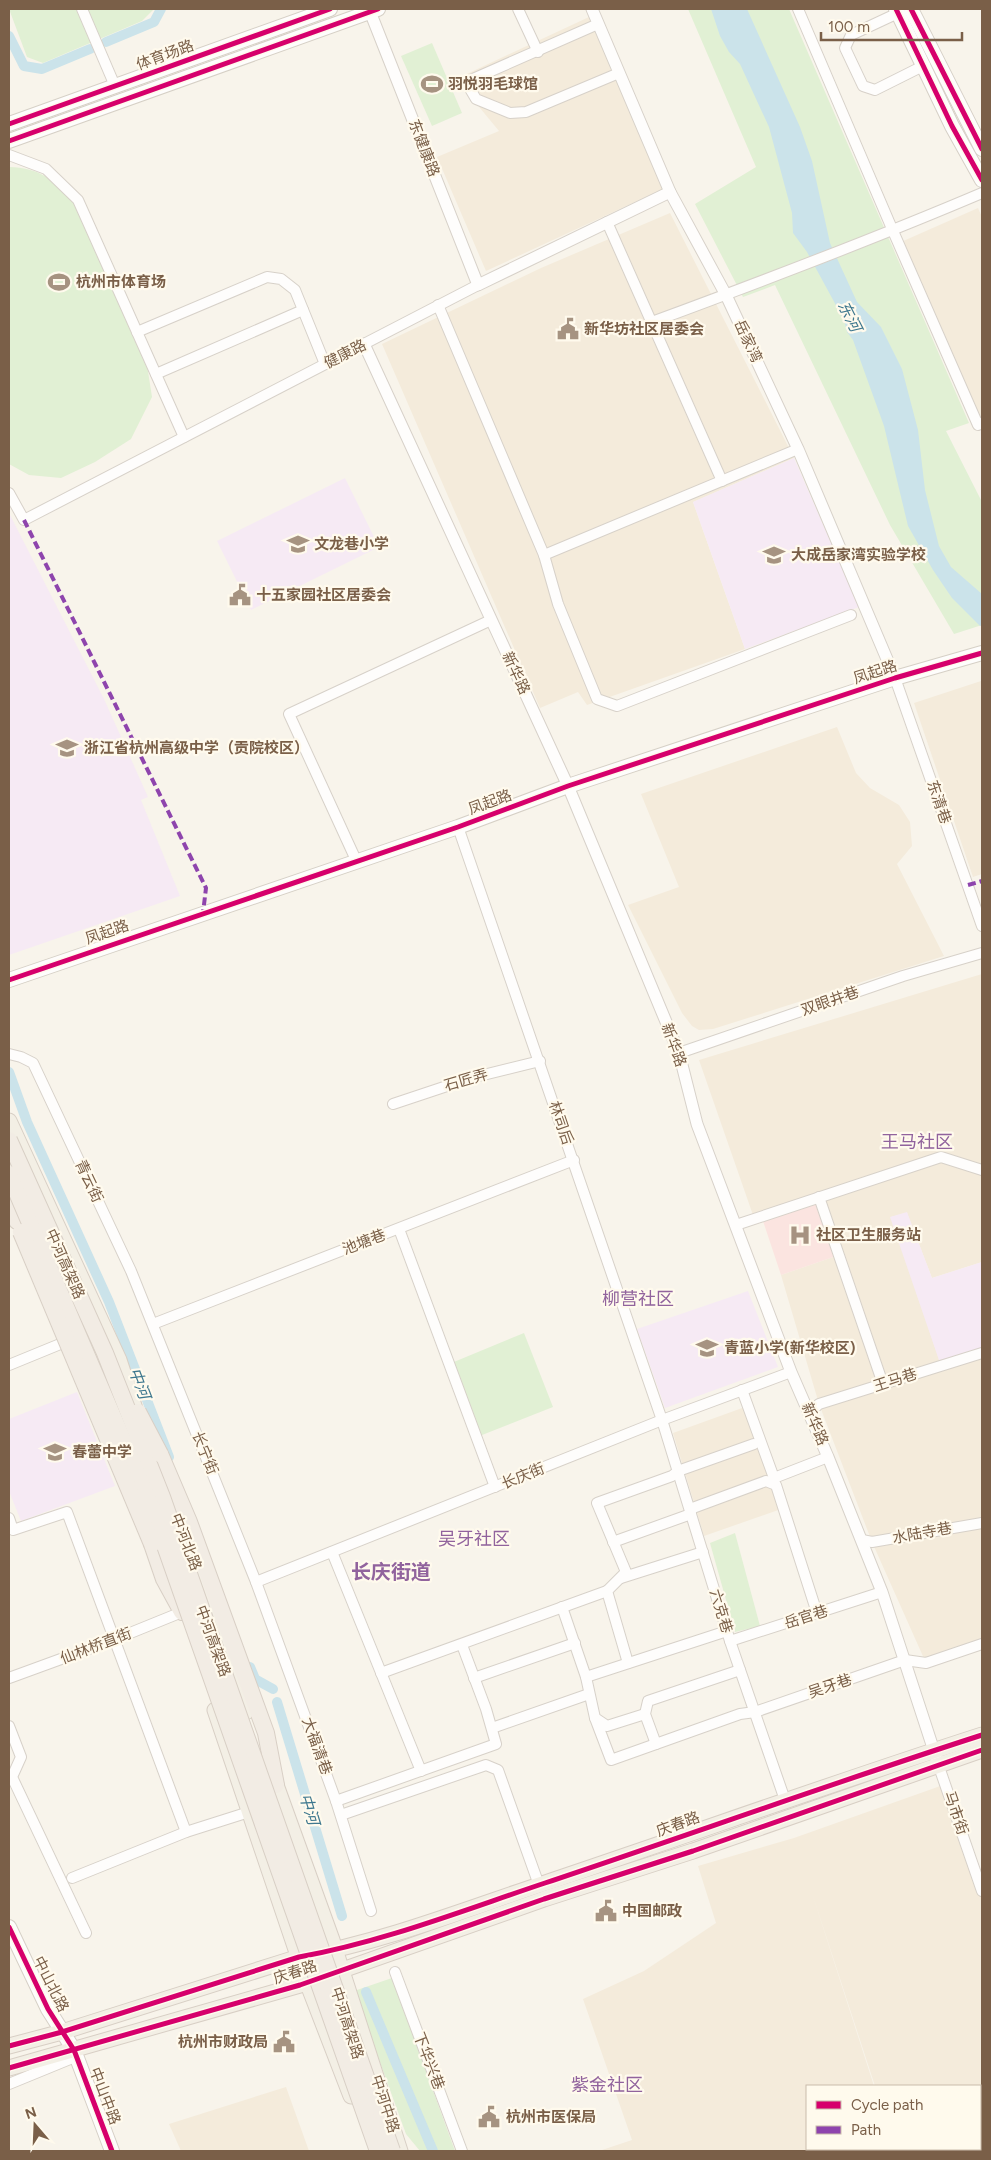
<svg xmlns="http://www.w3.org/2000/svg" width="991" height="2160" font-family="Figtree,'Noto Sans SC',sans-serif">
<style>
.residential{fill:#f4ebdb}
.education{fill:#f6eaf4}
.medical{fill:#fbe4e0}
.green{fill:#e1f0d4}
.water{fill:#cbe3ea}
.lines{fill:none;stroke-linecap:round;stroke-linejoin:round}
.canal{stroke:#cbe3ea;stroke-width:10}
.minor-casing{stroke:#d7d1c9;stroke-width:12}
.tertiary-casing{stroke:#d7d1c9;stroke-width:13}
.secondary-casing{stroke:#d6d0c6;stroke-width:16}
.primary-casing{stroke:#d8cfc5;stroke-width:17}
.trunk-casing{stroke:#d8cfc5;stroke-width:18}
.minor{stroke:#fefdfc;stroke-width:10}
.tertiary{stroke:#fefdfc;stroke-width:11}
.secondary{stroke:#fefdfc;stroke-width:14}
.primary{stroke:#f3efe5;stroke-width:15}
.trunk{stroke:#f2ece4;stroke-width:16}
.trunk-bridge-casing{stroke:#d8cfc5;stroke-width:18;stroke-linecap:butt}
.trunk-bridge{stroke:#f2ece4;stroke-width:16}
.quiet{stroke:#8e44ad;stroke-width:4;stroke-dasharray:8 4;stroke-linecap:butt}
.cycleway-casing{stroke:#fffaed;stroke-width:8}
.cycleway{stroke:#d6006c;stroke-width:5}
.labels{text-anchor:middle;stroke-width:4.5;stroke-linejoin:round;paint-order:stroke}
.street-label{font-size:15px;fill:#7a5f48;stroke:#fffaed}
.poi-label{font-size:15px;font-weight:bold;fill:#7a5f48;stroke:#fffaed;text-anchor:start}
.water-label{font-size:16px;font-style:italic;fill:#3f788f;stroke:#fffaed}
.quarter-label{font-size:18px;fill:#91639d;stroke:#fffaed}
.district-label{font-size:20px;font-weight:bold;fill:#91639d;stroke:#fffaed}
</style>
<rect width="100%" height="100%" fill="#f8f4eb"/>
<!-- residential -->
<g class="residential">
<polygon points="589,17 663,189 486,271 437,157 499,131 456,79"/>
<polygon points="978,208 982,217 982,415 978,417 901,242"/>
<polygon points="670,213 794,458 693,502 745,649 587,705 578,692 540,708 382,344 541,268"/>
<polygon points="981,681 982,874 973,877 914,703"/>
<polygon points="837,727 856,773 870,788 899,805 910,822 912,846 897,864 944,956 713,1029 699,1030 692,1026 682,1013 628,905 679,887 641,794"/>
<polygon points="982,974 982,1262 932,1278 907,1213 891,1217 941,1365 982,1352 982,1644 926,1663 872,1542 819,1404 781,1275 839,1255 819,1197 754,1218 699,1060"/>
<polygon points="745,1407 784,1508 704,1536 673,1433"/>
<polygon points="946,1784 982,1892 982,2089 980,2090 980,2086 875,2086 812,1893 874,2086 807,2086 807,2149 898,2149 899,2151 599,2151 632,2140 583,1999 644,1971 716,1923 698,1866 794,1838"/>
<polygon points="286,2087 309,2151 181,2151 169,2124"/>
</g>
<!-- education -->
<g class="education">
<polygon points="794,458 859,607 745,649 693,502"/>
<polygon points="345,478 379,547 251,610 217,541"/>
<polygon points="9,513 104,699 148,797 141,800 180,896 9,955"/>
<polygon points="907,1212 932,1278 982,1262 982,1353 941,1366 890,1217"/>
<polygon points="748,1291 778,1367 665,1408 637,1329"/>
<polygon points="77,1392 115,1486 21,1521 9,1491 9,1419"/>
</g>
<!-- medical -->
<polygon class="medical" points="819,1197 839,1255 781,1275 761,1215"/>
<!-- green -->
<g class="green">
<polygon points="9,9 154,9 142,21 43,63 27,57"/>
<polygon points="688,9 789,9 969,423 946,431 982,502 982,625 954,634 890,525 775,285 743,297 695,204 756,167"/>
<polygon points="432,43 462,113 432,126 401,56"/>
<path d="M9,167C39,168 51,178 72,199L147,365L152,397L131,439L95,462L61,478L29,475L9,464Z"/>
<polygon points="524,1333 553,1407 477,1437 449,1364"/>
<polygon points="735,1533 760,1626 735,1632 710,1543"/>
<polygon points="392,1978 455,2151 420,2151 406,2134 354,1991"/>
</g>
<!-- water -->
<polygon class="water" points="711,9 747,9 800,127 812,161 830,243 857,302 881,327 902,369 918,430 925,490 939,546 951,567 982,594 982,625 980,626 952,598 933,570 908,526 884,426 853,340 847,332 844,320 807,252 793,233 792,213 769,127 740,64 729,52 720,36"/>
<g class="lines">
<!-- canal -->
<g class="canal">
<polyline points="9,36 24,66 42,69 90,49"/>
<polyline points="106,42 154,22 161,9"/>
<polyline points="9,1072 27,1122 109,1302 169,1457"/>
<polyline points="250,1667 255,1679 273,1689"/>
<polyline points="277,1702 342,1916"/>
<polyline points="366,1992 433,2151"/>
</g>
<!-- minor casing -->
<g class="minor-casing">
<g id="minor">
<polyline points="82,9 115,86"/>
<polyline points="518,9 538,52"/>
<polyline points="798,9 893,231 978,425 982,423"/>
<polyline points="898,13 851,35 845,48 863,86 875,90 925,65"/>
<polyline points="598,24 466,82 476,99 510,113 526,112 619,73"/>
<polyline points="9,155 46,169 78,200 184,437"/>
<polyline points="607,222 722,481"/>
<polyline points="438,305 544,555 558,604 597,699 617,706 851,615"/>
<path d="M652,322C763,281 874,239 982,193"/>
<polyline points="137,332 267,277 281,279 295,290 325,364"/>
<polyline points="156,374 303,310"/>
<polyline points="9,493 24,520 478,285"/>
<polyline points="544,555 798,449"/>
<polyline points="895,678 982,926"/>
<polyline points="458,827 662,1420 730,1641 785,1800"/>
<polyline points="356,860 289,714 491,620"/>
<polyline points="679,1053 903,976 982,953"/>
<polyline points="9,1054 21,1057 33,1063 131,1271 256,1582 336,1801 371,1911"/>
<polyline points="393,1104 471,1078 540,1061"/>
<polyline points="819,1197 883,1384"/>
<polyline points="736,1225 941,1157 982,1170"/>
<polyline points="399,1229 495,1487"/>
<polyline points="153,1324 574,1160"/>
<polyline points="9,1365 70,1340"/>
<polyline points="742,1390 774,1478 828,1457"/>
<polyline points="810,1412 819,1404 982,1353"/>
<polyline points="690,1509 766,1481 776,1485 817,1613"/>
<polyline points="9,1518 13,1530 67,1512 186,1832"/>
<polyline points="862,1540 872,1542 982,1523"/>
<polyline points="613,1542 691,1514"/>
<polyline points="332,1552 421,1771"/>
<polyline points="621,1578 703,1552"/>
<polyline points="256,1582 662,1420 791,1372"/>
<polyline points="562,1607 586,1677 595,1718 607,1726 645,1714"/>
<polyline points="730,1641 882,1592"/>
<polyline points="628,1663 607,1591 626,1572 597,1503 672,1476 678,1471 754,1444"/>
<polyline points="381,1673 607,1591"/>
<polyline points="586,1677 727,1631"/>
<polyline points="9,1678 113,1640 182,1612"/>
<polyline points="474,1678 575,1643"/>
<polyline points="595,1718 611,1760 740,1714 755,1712 905,1660 926,1663 982,1644"/>
<polyline points="9,1726 21,1757 12,1777 86,1933"/>
<polyline points="492,1728 589,1694"/>
<polyline points="656,1744 645,1714 648,1701 740,1670"/>
<polyline points="938,1764 982,1891"/>
<polyline points="336,1801 496,1744 486,1709 462,1645"/>
<polyline points="341,1815 486,1765 498,1770 539,1885"/>
<polyline points="72,1878 186,1832 249,1812"/>
<polyline points="395,1972 462,2151"/>
<polyline points="9,2084 70,2059 74,2050"/>
</g>
</g>
<!-- tertiary casing -->
<g class="tertiary-casing">
<g id="tertiary">
<polyline points="369,9 478,285 670,192"/>
<polyline points="592,9 670,192 726,295 798,449 895,678"/>
<polyline points="364,344 568,786 679,1053 697,1124 791,1372 828,1457 882,1592 936,1757"/>
</g>
</g>
<!-- secondary casing -->
<g class="secondary-casing">
<g id="secondary">
<polyline points="896,9 952,126 982,180"/>
<polyline points="911,9 982,149"/>
<polyline points="9,124 330,9"/>
<polyline points="9,141 378,9"/>
<polyline points="9,980 458,827 568,786 895,678 982,653"/>
<polyline points="9,1927 48,2009 74,2050 112,2151"/>
</g>
</g>
<!-- primary casing -->
<g class="primary-casing">
<g id="primary">
<polyline points="9,1121 119,1360 139,1421"/>
<polyline points="184,1536 209,1601 246,1712"/>
<polyline points="215,1710 307,1982 351,2096"/>
<polyline points="269,1775 276,1785 332,1940 400,2151"/>
<path d="M9,2046L62,2032L299,1957C383,1942 464,1910 545,1883C691,1834 836,1782 982,1735"/>
<polyline points="9,2068 300,1985 544,1899 693,1851 982,1750"/>
</g>
</g>
<!-- trunk casing -->
<g class="trunk-casing">
<g id="trunk">
<polyline points="9,1194 17,1221"/>
<polyline points="160,1454 189,1522 266,1733 276,1785"/>
<polyline points="152,1544 164,1579 182,1612"/>
</g>
</g>
<!-- minor -->
<use href="#minor" class="minor"/>
<!-- tertiary -->
<use href="#tertiary" class="tertiary"/>
<!-- secondary -->
<use href="#secondary" class="secondary"/>
<!-- primary -->
<use href="#primary" class="primary"/>
<!-- trunk -->
<use href="#trunk" class="trunk"/>
<!-- trunk-bridge casing -->
<g class="trunk-bridge-casing">
<g id="trunk-bridge">
<polyline points="9,1140 105,1353 162,1497 392,2151"/>
<polyline points="9,1174 150,1503 378,2151"/>
<polyline points="21,1232 152,1544"/>
<polyline points="138,1412 160,1454"/>
</g>
</g>
<!-- trunk-bridge -->
<use href="#trunk-bridge" class="trunk-bridge"/>
<!-- quiet -->
<g class="quiet">
<polyline points="24,520 206,888 203,913"/>
<polyline points="968,885 982,881"/>
</g>
<!-- cycleway casing -->
<g class="cycleway-casing">
<g id="cycleway">
<polyline points="896,9 952,126 982,180"/>
<polyline points="911,9 982,149"/>
<polyline points="9,124 330,9"/>
<polyline points="9,141 378,9"/>
<polyline points="9,980 458,827 568,786 895,678 982,653"/>
<polyline points="9,1927 48,2009 74,2050 112,2151"/>
<path d="M9,2046L62,2032L299,1957C383,1942 464,1910 545,1883C691,1834 836,1782 982,1735"/>
<polyline points="9,2068 300,1985 544,1899 693,1851 982,1750"/>
</g>
</g>
<!-- cycleway -->
<use href="#cycleway" class="cycleway"/>
</g>
<!-- icons -->
<defs>
<g id="stadium-bare" transform="scale(1.725)"><path d="M0-5a6.5 5 0 1 0 0 10a6.5 5 0 1 0 0-10ZM-3.5-1.8h7v3.6h-7Z" fill="#a69381" stroke="#fffaed" stroke-width="2.5" paint-order="stroke"/></g>
<g id="civic-bare" transform="scale(1.725)"><path d="M-.6-6.5H3V-4.5H.6V-3L4-1V1h2V6H-6V1h2V-1L-.6-3ZM-1.2 2.5V6h2.4V2.5Z" fill="#a69381" stroke="#fffaed" stroke-width="2.5" paint-order="stroke"/></g>
<g id="school-bare" transform="scale(1.725)"><path d="M0-5L7-2L0 1L-7-2ZM-4 1L0 2.5L4 1V4Q0 6-4 4Z" fill="#a69381" stroke="#fffaed" stroke-width="2.5" paint-order="stroke"/></g>
<g id="hospital-bare" transform="scale(1.725)"><path d="M-5-5h3v3.5h4V-5h3V5h-3V1.5h-4V5h-3Z" fill="#a69381" stroke="#fffaed" stroke-width="2.5" paint-order="stroke"/></g>
</defs>
<g fill-rule="evenodd">
<use href="#stadium-bare" x="432" y="84"/>
<use href="#stadium-bare" x="59" y="282"/>
<use href="#civic-bare" x="568" y="329"/>
<use href="#school-bare" x="298" y="544"/>
<use href="#school-bare" x="774" y="555"/>
<use href="#civic-bare" x="240" y="595"/>
<use href="#school-bare" x="67" y="748"/>
<use href="#hospital-bare" x="800" y="1235"/>
<use href="#school-bare" x="707" y="1348"/>
<use href="#school-bare" x="55" y="1452"/>
<use href="#civic-bare" x="606" y="1911"/>
<use href="#civic-bare" x="284" y="2042"/>
<use href="#civic-bare" x="489" y="2117"/>
</g>
<g class="labels">
<!-- street labels -->
<g class="street-label">
<text transform="translate(165 55) rotate(-20)" y="5">体育场路</text>
<text transform="translate(424 148) rotate(69)" y="5">东健康路</text>
<text transform="translate(748 341) rotate(65)" y="5">岳家湾</text>
<text transform="translate(345 354) rotate(-27)" y="5">健康路</text>
<text transform="translate(875 672) rotate(-18)" y="5">凤起路</text>
<text transform="translate(516 673) rotate(65)" y="5">新华路</text>
<text transform="translate(490 802) rotate(-20)" y="5">凤起路</text>
<text transform="translate(939 802) rotate(71)" y="5">东清巷</text>
<text transform="translate(107 932) rotate(-19)" y="5">凤起路</text>
<text transform="translate(830 1001) rotate(-19)" y="5">双眼井巷</text>
<text transform="translate(674 1045) rotate(70)" y="5">新华路</text>
<text transform="translate(466 1080) rotate(-16)" y="5">石匠弄</text>
<text transform="translate(561 1123) rotate(71)" y="5">林司后</text>
<text transform="translate(89 1181) rotate(65)" y="5">青云街</text>
<text transform="translate(364 1242) rotate(-21)" y="5">池塘巷</text>
<text transform="translate(65 1264) rotate(66)" y="5">中河高架路</text>
<text transform="translate(895 1380) rotate(-18)" y="5">王马巷</text>
<text transform="translate(815 1424) rotate(67)" y="5">新华路</text>
<text transform="translate(205 1453) rotate(68)" y="5">长宁街</text>
<text transform="translate(523 1476) rotate(-22)" y="5">长庆街</text>
<text transform="translate(922 1533) rotate(-10)" y="5">水陆寺巷</text>
<text transform="translate(186 1542) rotate(69)" y="5">中河北路</text>
<text transform="translate(721 1611) rotate(73)" y="5">六克巷</text>
<text transform="translate(806 1617) rotate(-18)" y="5">岳官巷</text>
<text transform="translate(213 1641) rotate(70)" y="5">中河高架路</text>
<text transform="translate(96 1646) rotate(-21)" y="5">仙林桥直街</text>
<text transform="translate(830 1686) rotate(-19)" y="5">吴牙巷</text>
<text transform="translate(317 1746) rotate(70)" y="5">大福清巷</text>
<text transform="translate(956 1813) rotate(71)" y="5">马市街</text>
<text transform="translate(678 1824) rotate(-20)" y="5">庆春路</text>
<text transform="translate(295 1972) rotate(-18)" y="5">庆春路</text>
<text transform="translate(51 1984) rotate(63)" y="5">中山北路</text>
<text transform="translate(347 2023) rotate(72)" y="5">中河高架路</text>
<text transform="translate(429 2061) rotate(69)" y="5">下华兴巷</text>
<text transform="translate(105 2096) rotate(69)" y="5">中山中路</text>
<text transform="translate(385 2104) rotate(72)" y="5">中河中路</text>
</g>
<!-- poi labels -->
<g class="poi-label">
<text x="448" y="89">羽悦羽毛球馆</text>
<text x="76" y="287">杭州市体育场</text>
<text x="584" y="334">新华坊社区居委会</text>
<text x="314" y="549">文龙巷小学</text>
<text x="791" y="560">大成岳家湾实验学校</text>
<text x="256" y="600">十五家园社区居委会</text>
<text x="84" y="753">浙江省杭州高级中学（贡院校区）</text>
<text x="816" y="1240">社区卫生服务站</text>
<text x="724" y="1353">青蓝小学(新华校区)</text>
<text x="72" y="1457">春蕾中学</text>
<text x="622" y="1916">中国邮政</text>
<text x="268" y="2047" text-anchor="end">杭州市财政局</text>
<text x="506" y="2122">杭州市医保局</text>
</g>
<!-- water labels -->
<g class="water-label">
<text transform="translate(850 316) rotate(63)" y="6">东河</text>
<text transform="translate(140 1383) rotate(69)" y="6">中河</text>
<text transform="translate(310 1809) rotate(73)" y="6">中河</text>
</g>
<!-- quarter labels -->
<g class="quarter-label">
<text x="917" y="1148">王马社区</text>
<text x="638" y="1305">柳营社区</text>
<text x="474" y="1545">吴牙社区</text>
<text x="607" y="2091">紫金社区</text>
</g>
<!-- district labels -->
<g class="district-label">
<text x="391" y="1579">长庆街道</text>
</g>
</g>
<!-- border -->
<rect width="991" height="2160" fill="none" stroke="#7a5f48" stroke-width="20"/>
<!-- legend -->
<rect x="806" y="2085" width="175" height="65" fill="#fffaed" stroke="#cabcab"/>
<rect x="816" y="2101" width="25" height="8" fill="#d6006c" stroke="#cabcab"/>
<text x="851" y="2110" font-size="15" fill="#7a5f48">Cycle path</text>
<rect x="816" y="2126" width="25" height="8" fill="#8e44ad" stroke="#cabcab"/>
<text x="851" y="2135" font-size="15" fill="#7a5f48">Path</text>
<!-- north arrow -->
<g transform="translate(35 2125) rotate(341)" stroke="#fffaed" stroke-width="4" paint-order="stroke">
<path d="M0-4L9 19L0 12L-9 19Z" fill="#7a5f48"/>
<text y="-8" font-size="14" font-weight="bold" text-anchor="middle" fill="#7a5f48">N</text>
</g>
<!-- scale -->
<path d="M821 32v8h141v-8" fill="none" stroke="#7a5f48" stroke-width="2.5"/>
<text x="828" y="32" font-size="15" fill="#7a5f48" stroke="#fffaed" stroke-width="4" paint-order="stroke">100 m</text>
</svg>
